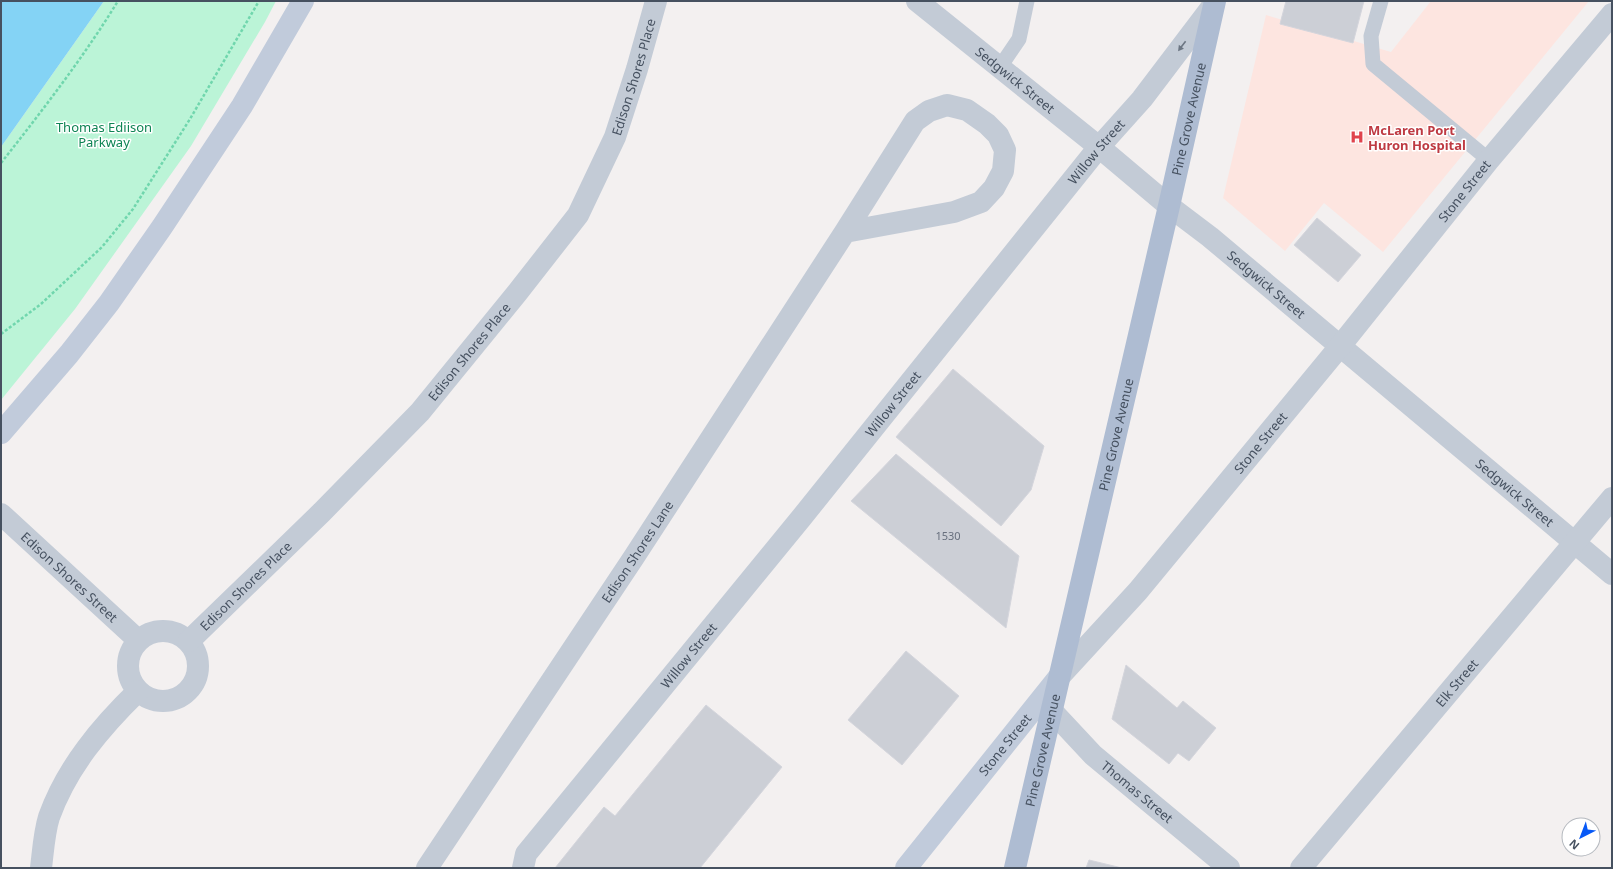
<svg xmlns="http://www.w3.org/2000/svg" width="1613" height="869" font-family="'Noto Sans',sans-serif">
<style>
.medical{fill:#fde5e0}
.green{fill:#bbf4d7}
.water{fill:#84d3f5}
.building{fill:#cccfd6;stroke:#d4d5dc}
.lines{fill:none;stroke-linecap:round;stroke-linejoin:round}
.path{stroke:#70d6ad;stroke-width:2.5;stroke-dasharray:3 2;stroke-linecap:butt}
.lane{stroke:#c3cbd6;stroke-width:15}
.street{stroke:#c3cbd6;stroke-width:22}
.secondary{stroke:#c1cbdb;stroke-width:22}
.primary{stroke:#aebcd2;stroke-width:22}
.oneway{fill:#6c7683}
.labels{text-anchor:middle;stroke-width:3;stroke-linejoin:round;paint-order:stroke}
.number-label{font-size:11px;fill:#68707e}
.street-label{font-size:13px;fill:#465160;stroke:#fff}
.park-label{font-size:13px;fill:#0e8454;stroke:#fff}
.health-label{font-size:13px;font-weight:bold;fill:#be3a42;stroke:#fff;text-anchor:start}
</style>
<rect width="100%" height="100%" fill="#f3f0f0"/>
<!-- medical -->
<polygon class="medical" points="1431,1 1589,1 1383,252 1324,203 1285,251 1223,198 1266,15 1391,52"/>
<!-- green -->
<polygon class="green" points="104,1 276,1 265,22 191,146 75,309 1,400 1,147"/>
<!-- water -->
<polygon class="water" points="1,1 104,1 1,147"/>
<!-- building -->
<g class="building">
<polygon points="1286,1 1364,1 1353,43 1280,24"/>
<polygon points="1317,218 1361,255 1338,282 1294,245"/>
<polygon points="953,369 1044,446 1031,490 1001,526 896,437"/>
<polygon points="896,454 1019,556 1006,628 851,501"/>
<polygon points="906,651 959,696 902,765 848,720"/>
<polygon points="1126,665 1177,708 1183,701 1216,728 1189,761 1178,753 1169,764 1112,719"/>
<polygon points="706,705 782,767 700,868 555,868 604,807 615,816"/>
<polygon points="1089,860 1122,868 1086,868"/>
</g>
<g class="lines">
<!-- path -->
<g class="path">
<path d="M1,163C42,111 83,58 118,1"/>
<polyline points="1,334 41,304 102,247 133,209 190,119 259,1"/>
</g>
<!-- lane -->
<g class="lane">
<polyline points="1381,1 1371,36 1373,64 1489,160"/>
<polyline points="1000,67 1019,39 1027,1"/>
</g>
<!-- street -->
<g class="street">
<path id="s1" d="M917,1L1099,147L1169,206L1210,237L1612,574"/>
<path id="s2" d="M1,514L138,640"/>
<circle cx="163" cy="666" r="35"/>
<path id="s3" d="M189,641L322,512L420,412L517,293L578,215L615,137L637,69L656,1"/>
<path id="s4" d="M1059,677L1138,591L1341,345L1489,160L1612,14"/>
<path id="s5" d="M1051,710L1093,755L1229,868"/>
<path d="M41,868C43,852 44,833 49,817C67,767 101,727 138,691"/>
<path id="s6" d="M427,868L634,557L845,232L915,121L929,111L947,105L967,110L987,124L998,135L1005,150L1003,171L994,188L981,202L954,212L845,232"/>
<path id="s7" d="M523,868L526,854L802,517L1099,147L1142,99L1214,4"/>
<path id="s8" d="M1301,868L1612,498"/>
</g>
<!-- secondary -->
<g class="secondary">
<polyline points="1,433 69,354 109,303 162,227 242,106 303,1"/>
<path id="s9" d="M906,868L1059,677"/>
</g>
<!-- primary -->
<path class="primary" id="s10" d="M1015,868L1169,206L1215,1"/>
</g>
<!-- one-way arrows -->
<defs><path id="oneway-solid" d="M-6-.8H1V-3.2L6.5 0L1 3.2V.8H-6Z"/></defs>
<use class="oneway" href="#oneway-solid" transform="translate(1182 46) rotate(127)"/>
<!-- icons -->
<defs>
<g id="hospital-bare" transform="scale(1.08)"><path d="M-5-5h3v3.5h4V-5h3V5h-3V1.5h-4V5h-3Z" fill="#e0444e" stroke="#fff" stroke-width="2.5" paint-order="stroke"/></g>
</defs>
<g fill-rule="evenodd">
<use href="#hospital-bare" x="1357" y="137"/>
</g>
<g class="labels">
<!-- number labels -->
<g class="number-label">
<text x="948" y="540">1530</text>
</g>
<!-- street labels -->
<g class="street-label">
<text dy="5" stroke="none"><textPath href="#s3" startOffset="727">Edison Shores Place</textPath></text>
<text dy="5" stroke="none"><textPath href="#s1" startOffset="126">Sedgwick Street</textPath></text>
<text dy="5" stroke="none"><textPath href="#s10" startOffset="769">Pine Grove Avenue</textPath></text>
<text dy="5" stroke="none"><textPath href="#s7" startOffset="919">Willow Street</textPath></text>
<text dy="5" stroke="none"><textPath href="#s4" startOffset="633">Stone Street</textPath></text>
<text dy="5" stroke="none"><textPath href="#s1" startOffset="450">Sedgwick Street</textPath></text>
<text dy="5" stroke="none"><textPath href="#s3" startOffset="403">Edison Shores Place</textPath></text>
<text dy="5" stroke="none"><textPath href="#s7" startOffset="595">Willow Street</textPath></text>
<text dy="5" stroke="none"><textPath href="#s10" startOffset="445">Pine Grove Avenue</textPath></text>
<text dy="5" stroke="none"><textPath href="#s4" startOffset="309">Stone Street</textPath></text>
<text dy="5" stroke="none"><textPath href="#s1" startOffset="774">Sedgwick Street</textPath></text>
<text dy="5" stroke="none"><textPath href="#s6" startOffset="380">Edison Shores Lane</textPath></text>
<text dy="5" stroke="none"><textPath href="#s2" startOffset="93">Edison Shores Street</textPath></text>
<text dy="5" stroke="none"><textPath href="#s3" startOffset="79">Edison Shores Place</textPath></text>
<text dy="5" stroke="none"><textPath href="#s7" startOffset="271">Willow Street</textPath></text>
<text dy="5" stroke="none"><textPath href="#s8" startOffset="242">Elk Street</textPath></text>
<text dy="5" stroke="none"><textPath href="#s9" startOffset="158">Stone Street</textPath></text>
<text dy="5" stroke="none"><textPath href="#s10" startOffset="121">Pine Grove Avenue</textPath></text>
<text dy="5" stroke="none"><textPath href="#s5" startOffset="119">Thomas Street</textPath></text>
</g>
<!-- park labels -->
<g class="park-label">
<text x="104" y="132">Thomas Ediison<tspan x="104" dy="15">Parkway</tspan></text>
</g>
<!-- health labels -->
<g class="health-label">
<text x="1368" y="135">McLaren Port<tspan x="1368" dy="15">Huron Hospital</tspan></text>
</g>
</g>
<!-- border -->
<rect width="1613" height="869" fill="none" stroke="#465160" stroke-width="4"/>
<!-- north arrow -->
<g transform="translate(1581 837) rotate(222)"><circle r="19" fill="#ffffff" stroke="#b5b9bf"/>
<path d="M0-3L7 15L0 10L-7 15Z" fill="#0759f6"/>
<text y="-6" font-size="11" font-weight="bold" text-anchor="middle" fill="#465160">N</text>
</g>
</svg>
